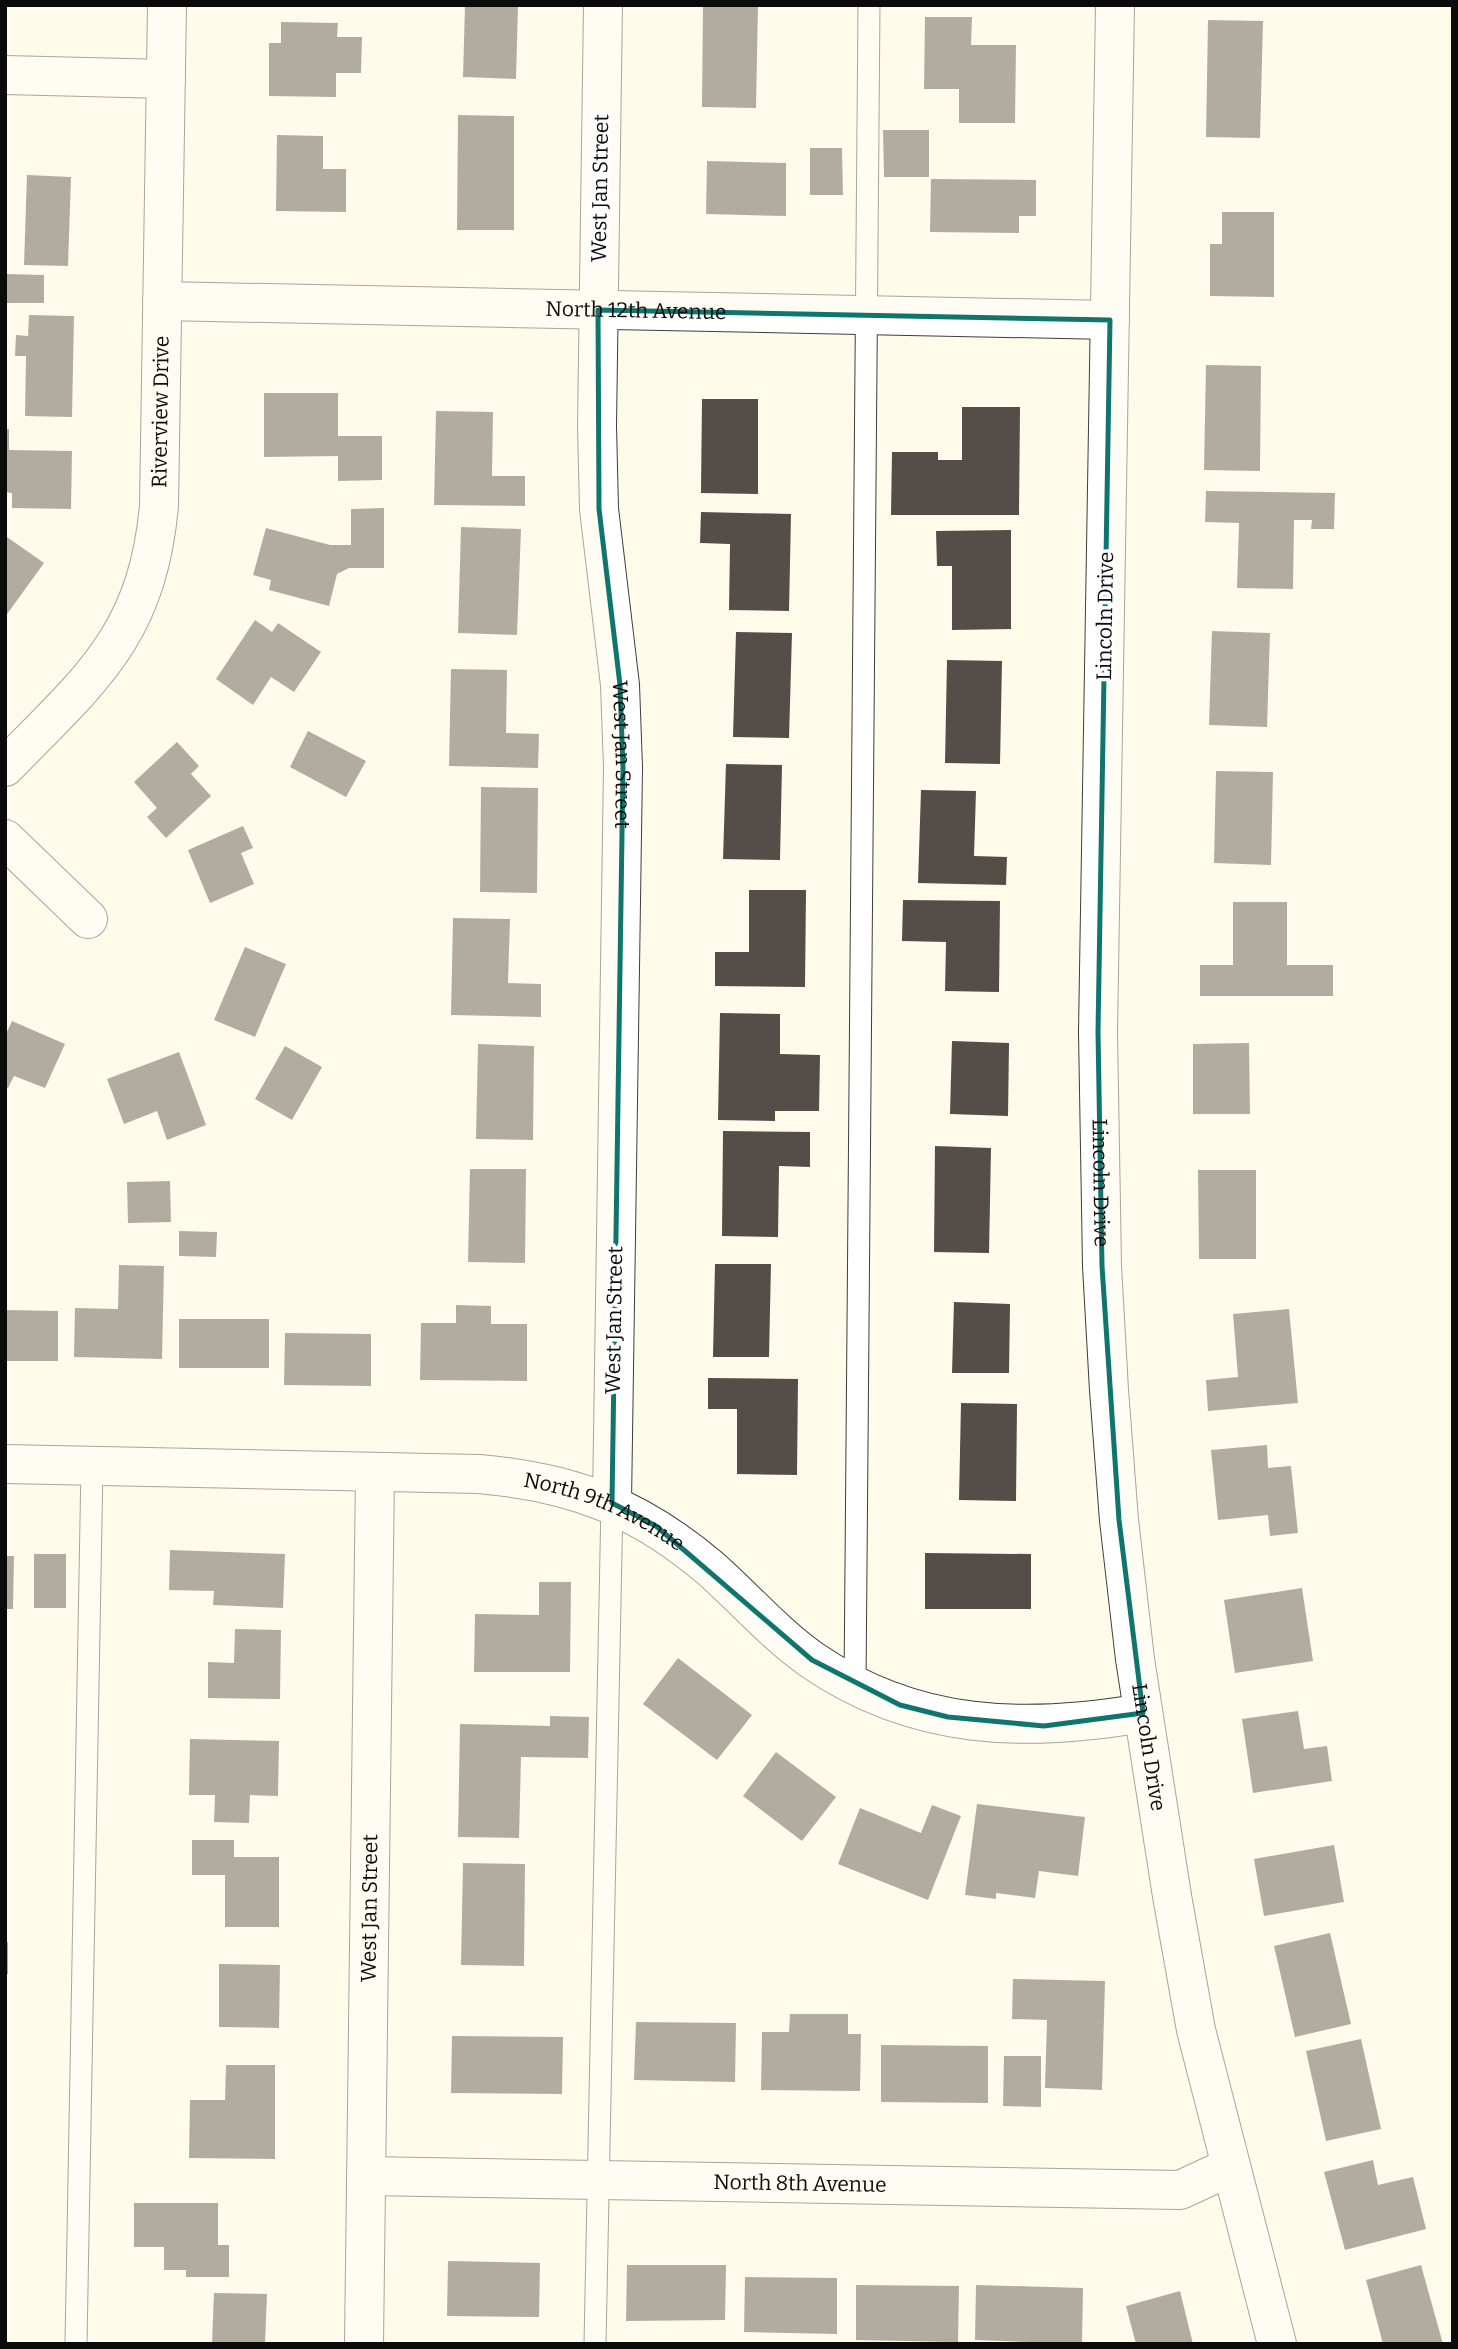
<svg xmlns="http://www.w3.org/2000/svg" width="1458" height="2349" font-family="Bitter,serif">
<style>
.building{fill:#544d48}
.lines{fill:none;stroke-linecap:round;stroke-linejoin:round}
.lane-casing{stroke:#3e3e3e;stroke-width:23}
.street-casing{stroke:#3e3e3e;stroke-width:40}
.lane{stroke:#fff;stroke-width:21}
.street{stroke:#fff;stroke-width:38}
.marked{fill:none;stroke:#0f766e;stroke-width:5;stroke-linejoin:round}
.labels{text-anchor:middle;stroke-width:7;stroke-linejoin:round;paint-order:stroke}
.street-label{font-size:21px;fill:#0b0b0b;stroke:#fff}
</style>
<rect width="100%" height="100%" fill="#fffbea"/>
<!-- building -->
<g class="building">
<polygon points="465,5 518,5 516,79 463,77"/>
<polygon points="703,5 758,5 756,108 702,107"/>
<polygon points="925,17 972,17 971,45 1016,45 1015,123 959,123 959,89 924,89"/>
<polygon points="1208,20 1263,21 1260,138 1206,137"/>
<polygon points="281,22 338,23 337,37 362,37 361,73 336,73 336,97 269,96 269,43 281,43"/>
<polygon points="458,115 514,116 514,230 457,230"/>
<polygon points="883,130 929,130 929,177 884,177"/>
<polygon points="277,135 323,136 323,169 346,169 346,212 276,211"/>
<polygon points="810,148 842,148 843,195 810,195"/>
<polygon points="707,161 786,163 786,216 706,214"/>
<polygon points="27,175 71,177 68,266 24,265"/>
<polygon points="931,179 1036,180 1036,216 1019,216 1019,233 930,232"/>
<polygon points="1222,212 1274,212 1274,297 1210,296 1210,244 1222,244"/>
<polygon points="7,274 44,275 44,303 7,303"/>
<polygon points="29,315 74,316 72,417 25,416 26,356 15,356 16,335 28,336"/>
<polygon points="1206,365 1261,366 1260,471 1204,470"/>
<polygon points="264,393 338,393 338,436 382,436 382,480 338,481 338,456 264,457"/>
<polygon points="702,399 758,399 758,494 701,493"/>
<polygon points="962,407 1020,407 1019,515 891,515 892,452 938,452 938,460 962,460"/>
<polygon points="436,411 493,412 492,476 525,476 525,506 434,505"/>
<polygon points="5,429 9,429 9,450 72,451 71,509 12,508 12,493 5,492"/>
<polygon points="1206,491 1335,493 1334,529 1311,529 1312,520 1294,520 1293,589 1237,588 1239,523 1205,522"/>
<polygon points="384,508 384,568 349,568 337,574 329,606 269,590 271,580 253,575 266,528 330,545 351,545 351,509"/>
<polygon points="701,512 791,514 789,611 729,610 730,544 700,543"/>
<polygon points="461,527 521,529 517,635 458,633"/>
<polygon points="1011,530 1011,629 952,630 952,566 937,566 936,531"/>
<polygon points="7,537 44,563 5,617 5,540"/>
<polygon points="255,620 272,632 278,623 321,652 294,692 271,677 253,705 216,679"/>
<polygon points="1212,631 1270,633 1267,727 1209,725"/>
<polygon points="736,632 792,633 789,738 733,737"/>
<polygon points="947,660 1002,661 1000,764 945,763"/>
<polygon points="451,669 507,670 506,733 539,734 538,768 449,766"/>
<polygon points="308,731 366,761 346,797 290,767"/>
<polygon points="177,742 199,766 191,774 211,796 166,838 147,817 157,808 134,782"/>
<polygon points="726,764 782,765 780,860 723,859"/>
<polygon points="1216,771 1273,772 1271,865 1214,863"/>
<polygon points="481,787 538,788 537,893 480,892"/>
<polygon points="921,790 976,791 974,856 1007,857 1006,885 918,883"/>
<polygon points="243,826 253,848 241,853 254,884 210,903 188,850"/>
<polygon points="749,890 806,890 805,987 715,986 715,952 749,952"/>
<polygon points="903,900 1000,901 999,992 945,991 946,942 902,941"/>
<polygon points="1233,902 1287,902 1287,965 1333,965 1333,996 1200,996 1200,965 1233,965"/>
<polygon points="453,918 510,919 508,983 541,984 541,1017 451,1015"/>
<polygon points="245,947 286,964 255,1037 214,1020"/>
<polygon points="720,1013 780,1014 780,1054 820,1055 819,1111 775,1111 775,1121 718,1120"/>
<polygon points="12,1021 65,1044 45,1088 14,1076 8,1088 5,1086 5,1036"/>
<polygon points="952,1041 1009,1043 1008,1116 950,1114"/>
<polygon points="1249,1043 1250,1114 1193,1114 1193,1044"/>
<polygon points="478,1044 534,1046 533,1140 476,1139"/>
<polygon points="285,1046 322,1067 292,1120 255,1099"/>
<polygon points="179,1052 206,1125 167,1140 157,1111 124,1124 107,1079"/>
<polygon points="723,1131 810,1132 810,1167 779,1166 778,1237 722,1236"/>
<polygon points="935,1146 991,1148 989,1253 934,1252"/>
<polygon points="470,1169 526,1169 525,1263 468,1262"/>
<polygon points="1198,1170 1256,1170 1256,1259 1199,1259"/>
<polygon points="170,1181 171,1222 128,1223 127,1182"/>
<polygon points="179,1231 217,1232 216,1257 179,1256"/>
<polygon points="715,1264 771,1264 769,1357 713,1357"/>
<polygon points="119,1265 164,1266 162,1359 74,1357 75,1308 118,1309"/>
<polygon points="954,1302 1010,1304 1009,1373 952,1373"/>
<polygon points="456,1305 491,1306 491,1324 527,1324 527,1381 420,1380 421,1323 456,1323"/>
<polygon points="1289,1309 1298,1403 1208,1411 1206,1380 1238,1377 1233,1314"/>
<polygon points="5,1310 58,1311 58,1361 5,1361"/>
<rect x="179" y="1319" width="90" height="49"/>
<polygon points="285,1333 371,1334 371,1386 284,1385"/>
<polygon points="708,1378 798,1379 797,1475 737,1474 737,1409 708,1409"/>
<polygon points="961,1403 1017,1404 1016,1501 959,1500"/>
<polygon points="1267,1445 1268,1468 1291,1466 1298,1533 1270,1536 1268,1515 1218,1520 1211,1450"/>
<polygon points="170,1550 285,1554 283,1608 213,1605 214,1591 169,1590"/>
<polygon points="925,1553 1031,1554 1031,1609 925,1609"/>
<rect x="34" y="1554" width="32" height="54"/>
<polygon points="5,1556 14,1556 13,1609 5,1609"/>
<polygon points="539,1582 571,1582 570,1672 474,1672 475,1614 539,1615"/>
<polygon points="1302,1588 1313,1661 1235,1673 1224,1600"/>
<polygon points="235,1629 281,1630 280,1699 208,1698 208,1662 234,1663"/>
<polygon points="678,1658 752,1715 717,1760 643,1704"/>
<polygon points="1298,1711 1304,1749 1327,1746 1332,1781 1253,1793 1242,1719"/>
<polygon points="550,1716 589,1717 588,1758 521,1757 519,1838 458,1837 460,1724 550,1726"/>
<polygon points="190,1739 279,1741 278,1796 250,1795 249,1823 214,1822 215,1795 189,1795"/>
<polygon points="776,1752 836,1797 802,1841 743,1796"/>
<polygon points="977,1804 1085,1817 1078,1876 1039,1871 1035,1898 996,1893 996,1899 965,1895"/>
<polygon points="932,1805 961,1816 928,1900 838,1864 860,1808 921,1833"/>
<polygon points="192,1840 234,1840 234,1857 279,1857 279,1927 225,1927 225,1875 192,1875"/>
<polygon points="1334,1845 1344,1902 1264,1916 1254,1859"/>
<polygon points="463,1863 525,1864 524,1966 461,1965"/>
<polygon points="1330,1933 1351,2024 1295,2037 1274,1946"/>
<rect x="5" y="1942" width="3" height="32"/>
<polygon points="219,1964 280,1965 279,2028 219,2027"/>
<polygon points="1013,1979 1105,1981 1102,2090 1045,2088 1047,2020 1012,2019"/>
<polygon points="790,2014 848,2014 848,2034 861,2034 860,2091 761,2090 762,2032 789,2032"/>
<polygon points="636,2022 736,2023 735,2082 634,2080"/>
<polygon points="452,2036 563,2037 562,2094 451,2093"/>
<polygon points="1361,2039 1381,2129 1326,2141 1306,2051"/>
<polygon points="881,2045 988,2046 988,2103 881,2102"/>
<polygon points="1004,2056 1041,2056 1041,2107 1003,2106"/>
<polygon points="226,2065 275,2065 275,2159 189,2158 190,2100 225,2100"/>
<polygon points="1373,2160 1378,2185 1413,2177 1426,2229 1345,2250 1324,2172"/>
<polygon points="134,2203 218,2203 218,2245 229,2245 229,2277 186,2277 186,2270 164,2270 164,2247 134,2247"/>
<polygon points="448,2261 540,2263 539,2317 447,2316"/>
<polygon points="627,2265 726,2265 725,2320 626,2321"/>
<polygon points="1421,2265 1443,2344 1383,2344 1366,2280"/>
<polygon points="745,2277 837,2278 837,2334 744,2332"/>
<polygon points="856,2285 959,2286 958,2342 856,2340"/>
<polygon points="976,2285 1083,2288 1082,2344 975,2340"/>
<polygon points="1180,2291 1193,2344 1136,2344 1126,2306"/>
<polygon points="214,2293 267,2294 265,2344 212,2344"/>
</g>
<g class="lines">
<!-- lane casing -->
<g class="lane-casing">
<g id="lane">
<polyline points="855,1686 869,5"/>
<polyline points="76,2344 92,1466"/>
<polyline points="595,2344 612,1503"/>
</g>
</g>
<!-- street casing -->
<g class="street-casing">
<g id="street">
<path id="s1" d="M603,5L597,426L599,509L620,685L623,767L612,1503"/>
<path id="s2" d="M1115,5L1098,1032L1102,1266L1109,1390L1119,1520L1135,1659L1172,1896L1196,2030L1277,2344"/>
<polyline points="5,75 166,79"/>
<path id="s3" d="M162,301L1110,320"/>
<path id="s4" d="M5,767C91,679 147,636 159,506L167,5"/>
<polyline points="5,839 88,919"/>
<path id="s5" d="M5,1464L479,1474C572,1482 638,1507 710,1568C744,1598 775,1634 812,1660C915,1731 1025,1733 1143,1713"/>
<path id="s6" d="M366,2176L1180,2190L1230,2167"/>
<path id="s7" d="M364,2344L375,1472"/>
</g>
</g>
<!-- lane -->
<use href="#lane" class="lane"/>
<!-- street -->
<use href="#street" class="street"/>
</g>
<!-- marked area -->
<path d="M0 0H1458V2349H0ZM598,310L1110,320L1098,1032L1102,1266L1119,1520L1143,1713L1044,1726L948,1717L900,1705L812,1660L656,1526L612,1503L623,767L620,685L599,509Z" fill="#fffbea" fill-opacity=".55" fill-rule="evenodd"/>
<path class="marked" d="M598,310L1110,320L1098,1032L1102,1266L1119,1520L1143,1713L1044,1726L948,1717L900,1705L812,1660L656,1526L612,1503L623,767L620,685L599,509Z"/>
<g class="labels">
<!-- street labels -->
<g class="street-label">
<text transform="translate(600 188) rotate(-89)" y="7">West Jan Street</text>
<text dy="7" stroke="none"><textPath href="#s3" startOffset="474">North 12th Avenue</textPath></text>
<text dy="7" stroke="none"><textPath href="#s4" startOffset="406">Riverview Drive</textPath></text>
<text transform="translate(1105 616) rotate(-89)" y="7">Lincoln Drive</text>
<text dy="7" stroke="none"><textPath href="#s1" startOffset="751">West Jan Street</textPath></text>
<text dy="7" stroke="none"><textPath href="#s2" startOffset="1178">Lincoln Drive</textPath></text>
<text transform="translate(614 1320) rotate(-89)" y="7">West Jan Street</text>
<text dy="7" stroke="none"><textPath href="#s5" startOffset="606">North 9th Avenue</textPath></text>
<text dy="7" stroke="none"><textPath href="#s2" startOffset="1745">Lincoln Drive</textPath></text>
<text dy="7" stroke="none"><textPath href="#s7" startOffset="436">West Jan Street</textPath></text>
<text dy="7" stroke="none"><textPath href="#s6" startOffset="434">North 8th Avenue</textPath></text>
</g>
</g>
<!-- border -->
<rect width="1458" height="2349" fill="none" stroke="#0b0b0b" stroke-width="14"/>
</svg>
